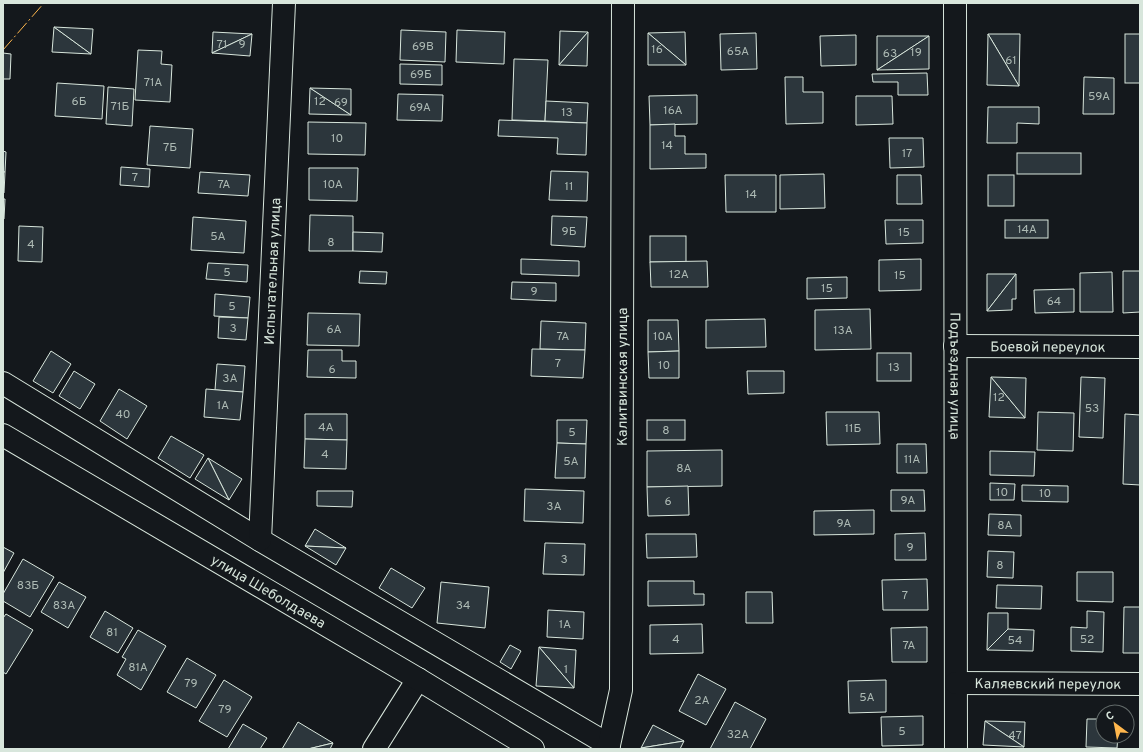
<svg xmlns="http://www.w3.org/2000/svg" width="1143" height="752" font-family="Overpass,sans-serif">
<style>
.building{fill:#2c363c;stroke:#d8e6dc}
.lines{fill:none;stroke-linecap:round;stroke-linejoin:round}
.street-casing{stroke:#d8e6dc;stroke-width:24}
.primary-casing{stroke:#d8e6dc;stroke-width:24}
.street{stroke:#14181c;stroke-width:22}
.primary{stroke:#14181c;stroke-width:22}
.power{stroke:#ffb74d;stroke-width:1;stroke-dasharray:14 3 2 3;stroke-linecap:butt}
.labels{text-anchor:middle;stroke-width:3;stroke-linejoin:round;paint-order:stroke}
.number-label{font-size:12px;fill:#adbab4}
.street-label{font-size:14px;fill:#d8e6dc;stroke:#14181c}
</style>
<rect width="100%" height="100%" fill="#14181c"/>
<!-- building -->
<g class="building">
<polygon points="54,27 91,54 52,52"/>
<polygon points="54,27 93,29 91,54"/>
<polygon points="401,30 446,32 445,62 400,60"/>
<polygon points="457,30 505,32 504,64 456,62"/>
<polygon points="560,31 588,32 559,65"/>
<polygon points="213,32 252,34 212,53"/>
<polygon points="588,32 587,66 559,65"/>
<polygon points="685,32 686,65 648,33"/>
<polygon points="648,33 686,65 648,65"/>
<polygon points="756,33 757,69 721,70 720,34"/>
<polygon points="252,34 250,56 212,53"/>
<polygon points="988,34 1020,34 1019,86"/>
<polygon points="988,34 1019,86 987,85"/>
<rect x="1125" y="34" width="15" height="49"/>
<polygon points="856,35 856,65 821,66 820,36"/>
<polygon points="877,36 929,36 877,70"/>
<polygon points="929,36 929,69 877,70"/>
<polygon points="138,50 162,51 161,64 172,65 170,102 135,100"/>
<polygon points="3,53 11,54 10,79 3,79"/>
<polygon points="514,59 548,60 545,121 512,120"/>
<polygon points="400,64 442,65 442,85 400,84"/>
<polygon points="927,73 928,95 898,95 898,82 873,82 872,74"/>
<polygon points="785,77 803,77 803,92 823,92 823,123 786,124"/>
<polygon points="1084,77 1114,78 1114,114 1083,114"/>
<polygon points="57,83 104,86 102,119 55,116"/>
<polygon points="108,87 134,89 132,126 106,124"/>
<polygon points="310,88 351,115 309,114"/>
<polygon points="310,88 351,89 351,115"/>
<polygon points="398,94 443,95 442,121 397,120"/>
<polygon points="697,95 697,124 650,125 649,96"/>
<polygon points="856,96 892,96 893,124 856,125"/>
<polygon points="546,101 588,103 587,123 545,121"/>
<polygon points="988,107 1039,107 1039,124 1017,123 1017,143 987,143"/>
<polygon points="499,120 587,123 586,155 557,154 558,138 498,136"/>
<polygon points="308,122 366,123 365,155 308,154"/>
<polygon points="675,124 675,136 685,136 685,154 706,154 706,168 650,169 650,125"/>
<polygon points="150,126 193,129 190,168 147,165"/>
<polygon points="889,138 923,138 924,167 890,168"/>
<polygon points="3,151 6,152 5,172 3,172"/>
<rect x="1017" y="153" width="64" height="21"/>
<polygon points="121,167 150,169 149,187 120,185"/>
<polygon points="309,168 358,168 357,201 309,200"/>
<polygon points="551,171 588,172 587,201 549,200"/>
<polygon points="3,172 5,172 4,193 3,193"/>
<polygon points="200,172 250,175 248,196 198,193"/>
<polygon points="824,174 825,208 780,209 780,175"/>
<polygon points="725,175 776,175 776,212 726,212"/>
<polygon points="897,175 921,175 922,204 897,204"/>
<rect x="988" y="175" width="26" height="31"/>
<polygon points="3,199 5,199 4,219 3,219"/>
<polygon points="310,215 353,216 353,251 309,251"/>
<polygon points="552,216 587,217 585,247 551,245"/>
<polygon points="193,217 246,221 244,253 191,250"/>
<polygon points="885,220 923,220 923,243 886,244"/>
<rect x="1005" y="220" width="43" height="18"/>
<polygon points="19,226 43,227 42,262 18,261"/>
<polygon points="353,232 383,233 382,252 353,251"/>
<rect x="650" y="236" width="36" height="26"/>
<polygon points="521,259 579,261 579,276 521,274"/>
<polygon points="921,259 921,290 879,291 879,260"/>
<polygon points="707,261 708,287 651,287 650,262"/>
<polygon points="208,263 248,265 247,282 206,279"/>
<polygon points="360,271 387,272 386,284 359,283"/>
<polygon points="1123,271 1140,271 1140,312 1123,313"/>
<polygon points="1112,272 1113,312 1080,312 1080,273"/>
<polygon points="987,274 1016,274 987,311"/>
<polygon points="1016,274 1016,299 1012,299 1012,310 987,311"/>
<polygon points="847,277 847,298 807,299 807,278"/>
<polygon points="512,282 556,283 556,301 511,299"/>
<polygon points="1074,289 1074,312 1035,313 1034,290"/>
<polygon points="215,294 250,297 248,318 214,316"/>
<polygon points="870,309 871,349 815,350 815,310"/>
<polygon points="308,313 360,314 359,346 307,345"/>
<polygon points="219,317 248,318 246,340 218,338"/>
<polygon points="765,319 766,347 706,348 706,320"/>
<polygon points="648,320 678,320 679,351 648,352"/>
<polygon points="541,321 586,323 585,350 540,349"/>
<polygon points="532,349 585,350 583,378 531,376"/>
<polygon points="308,350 342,350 342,361 356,361 356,378 307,377"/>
<polygon points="51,351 71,364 53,393 33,381"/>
<polygon points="679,351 679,378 649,378 648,352"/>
<rect x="877" y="353" width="34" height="28"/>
<polygon points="217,364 245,366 243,392 215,390"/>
<polygon points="74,371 95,384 80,409 59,396"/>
<polygon points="747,371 784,371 784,393 748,394"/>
<polygon points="991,377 1025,418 989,417"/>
<polygon points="991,377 1026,378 1025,418"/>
<polygon points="1081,377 1105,378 1103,438 1079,437"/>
<polygon points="119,389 147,406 127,439 100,421"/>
<polygon points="206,389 243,392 240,420 204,417"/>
<polygon points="826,412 879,412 880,444 827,445"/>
<polygon points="1038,412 1074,413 1073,451 1037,450"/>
<polygon points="305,414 347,414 347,440 305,439"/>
<polygon points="1125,414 1140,415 1140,485 1123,484"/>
<polygon points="557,420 587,420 586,444 557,443"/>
<rect x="647" y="420" width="38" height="20"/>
<polygon points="171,436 204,455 190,478 158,458"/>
<polygon points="305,439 347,440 346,469 304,468"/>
<polygon points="557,443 586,444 585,478 555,478"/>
<polygon points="897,444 926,444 927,473 897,473"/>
<polygon points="722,450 722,486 647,487 647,451"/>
<polygon points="990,451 1035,452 1034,476 990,475"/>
<polygon points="208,458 242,479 229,500"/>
<polygon points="208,458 229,500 195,479"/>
<polygon points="990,483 1015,484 1014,500 990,500"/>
<polygon points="1022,485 1068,486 1068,502 1022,501"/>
<polygon points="688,486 689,515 648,516 647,487"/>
<polygon points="525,489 584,491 583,523 524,521"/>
<polygon points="891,490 924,490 925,511 891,511"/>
<polygon points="317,491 353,491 352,507 317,506"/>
<polygon points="874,510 874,534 814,535 814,511"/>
<polygon points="989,514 1021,515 1021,536 988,535"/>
<polygon points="315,529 346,548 305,546"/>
<polygon points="925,533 926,560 895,560 895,534"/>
<polygon points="646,534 696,534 697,557 647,558"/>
<polygon points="545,543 585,544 584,575 543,574"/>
<polygon points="305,546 346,548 336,565"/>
<polygon points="3,547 14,553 3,573"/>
<polygon points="988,551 1014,552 1013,578 987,577"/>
<polygon points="23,559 54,577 30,617 3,601 3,594"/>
<polygon points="391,568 425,588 412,608 379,588"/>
<polygon points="1077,572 1113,572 1113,602 1077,601"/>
<polygon points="927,579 928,610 883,610 882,580"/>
<polygon points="648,581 694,581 694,594 704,594 704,605 648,606"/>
<polygon points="59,582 86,597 68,628 41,612"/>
<polygon points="441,582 489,587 485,628 437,623"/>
<polygon points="997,585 1042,586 1041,609 996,608"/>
<polygon points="746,592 772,592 773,623 746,623"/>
<polygon points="1124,607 1140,607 1140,653 1123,653"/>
<polygon points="548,610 584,612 583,639 547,637"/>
<polygon points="105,611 133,628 118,653 90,637"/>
<polygon points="1087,611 1104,612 1103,652 1071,651 1071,627 1087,628"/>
<polygon points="988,613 1008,613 1008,629 987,650"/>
<polygon points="6,614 33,630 6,674 3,672 3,618"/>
<polygon points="702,624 703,653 650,654 650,625"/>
<polygon points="927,627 927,662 892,662 891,628"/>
<polygon points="1008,629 1034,630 1033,651 987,650"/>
<polygon points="138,630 166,646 141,690 117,675 126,659 122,657"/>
<polygon points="510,645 521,651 511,669 500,662"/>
<polygon points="539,647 576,650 574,688"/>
<polygon points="539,647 574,688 536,686"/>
<polygon points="187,658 216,675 196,708 167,692"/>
<polygon points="698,674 726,689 706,725 679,711"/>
<polygon points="224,680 252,697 227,737 199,721"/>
<polygon points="886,680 886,712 849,713 848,681"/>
<polygon points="735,702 766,719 750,749 710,749"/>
<polygon points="923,716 923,745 882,746 881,717"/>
<polygon points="1087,719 1103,719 1103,736 1118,736 1117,748 1086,747"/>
<polygon points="985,721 1025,722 1024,747"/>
<polygon points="985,721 1024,747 983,745"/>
<polygon points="298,722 333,743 308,749 282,749"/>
<polygon points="243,724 267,738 260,749 228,749"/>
<polygon points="653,725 684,741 641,748"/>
<polygon points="684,741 680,749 643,749 641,748"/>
<polygon points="333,743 330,749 308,749"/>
</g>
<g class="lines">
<!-- street casing -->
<g class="street-casing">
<g id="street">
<path id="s1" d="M955,3L956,749"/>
<path id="s2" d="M955,346L1140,347"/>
<polyline points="3,383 260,540 609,745"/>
<path id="s3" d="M260,540L284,3"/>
<path id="s4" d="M956,683L1140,684"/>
<polyline points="374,749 418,679"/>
<path id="s5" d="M607,749L609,745L621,690L623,3"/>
</g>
</g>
<!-- primary casing -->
<g class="primary-casing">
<g id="primary">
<path id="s6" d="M3,435L418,679L533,749"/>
</g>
</g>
<!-- street -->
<use href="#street" class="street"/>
<!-- primary -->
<use href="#primary" class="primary"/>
<!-- power -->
<polyline class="power" points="3,50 44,3"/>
</g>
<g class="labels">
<!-- number labels -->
<g class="number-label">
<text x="222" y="48">71</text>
<text x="242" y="48">9</text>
<text x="423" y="50">69В</text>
<text x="657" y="53">16</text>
<text x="738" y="55">65А</text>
<text x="916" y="56">19</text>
<text x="890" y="57">63</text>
<text x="1011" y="64">61</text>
<text x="421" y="78">69Б</text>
<text x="153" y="86">71А</text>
<text x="1099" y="100">59А</text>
<text x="79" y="105">6Б</text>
<text x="320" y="105">12</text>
<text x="341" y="106">69</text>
<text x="120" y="110">71Б</text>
<text x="420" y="111">69А</text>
<text x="673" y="114">16А</text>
<text x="567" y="116">13</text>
<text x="337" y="142">10</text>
<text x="667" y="149">14</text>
<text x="170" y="151">7Б</text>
<text x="907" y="157">17</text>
<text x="135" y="181">7</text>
<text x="224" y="188">7А</text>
<text x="333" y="188">10А</text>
<text x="569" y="190">11</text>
<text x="751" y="198">14</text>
<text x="1027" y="233">14А</text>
<text x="569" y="235">9Б</text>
<text x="904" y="236">15</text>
<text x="218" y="240">5А</text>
<text x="331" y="246">8</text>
<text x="31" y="248">4</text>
<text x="227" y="276">5</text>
<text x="679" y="278">12А</text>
<text x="900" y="279">15</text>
<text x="827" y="292">15</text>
<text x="534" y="295">9</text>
<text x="1054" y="305">64</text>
<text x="232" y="310">5</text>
<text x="233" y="332">3</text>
<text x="334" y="333">6А</text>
<text x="843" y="334">13А</text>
<text x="563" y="340">7А</text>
<text x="663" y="340">10А</text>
<text x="558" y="367">7</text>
<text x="664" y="369">10</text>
<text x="894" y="371">13</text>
<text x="332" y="373">6</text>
<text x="230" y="382">3А</text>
<text x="999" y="401">12</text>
<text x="223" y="409">1А</text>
<text x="1092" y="412">53</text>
<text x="123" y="418">40</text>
<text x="326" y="431">4А</text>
<text x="853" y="432">11Б</text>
<text x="666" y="434">8</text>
<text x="572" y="436">5</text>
<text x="325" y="458">4</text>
<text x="912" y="463">11А</text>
<text x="571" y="465">5А</text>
<text x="684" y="472">8А</text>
<text x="1002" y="496">10</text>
<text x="1045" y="497">10</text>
<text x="908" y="504">9А</text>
<text x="668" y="505">6</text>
<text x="554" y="510">3А</text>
<text x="844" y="527">9А</text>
<text x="1005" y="529">8А</text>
<text x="910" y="551">9</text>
<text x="564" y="563">3</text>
<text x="1000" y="569">8</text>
<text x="28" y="589">83Б</text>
<text x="905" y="599">7</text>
<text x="64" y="609">83А</text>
<text x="463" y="609">34</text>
<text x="565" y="628">1А</text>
<text x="112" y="636">81</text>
<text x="676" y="643">4</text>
<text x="1087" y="643">52</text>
<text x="1015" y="644">54</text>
<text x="909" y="649">7А</text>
<text x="138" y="671">81А</text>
<text x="566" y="673">1</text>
<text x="191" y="687">79</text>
<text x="867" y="701">5А</text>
<text x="702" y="704">2А</text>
<text x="225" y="713">79</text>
<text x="902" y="735">5</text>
<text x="738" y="738">32А</text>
<text x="1015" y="739">47</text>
</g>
<!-- street labels -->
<g class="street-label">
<text dy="5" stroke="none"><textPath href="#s3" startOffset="269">Испытательная улица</textPath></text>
<text dy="5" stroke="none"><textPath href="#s2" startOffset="93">Боевой переулок</textPath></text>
<text dy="5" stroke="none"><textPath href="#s1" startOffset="373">Подъездная улица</textPath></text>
<text dy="5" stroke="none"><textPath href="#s5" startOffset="374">Калитвинская улица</textPath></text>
<text dy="5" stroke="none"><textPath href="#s6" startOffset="308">улица Шеболдаева</textPath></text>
<text dy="5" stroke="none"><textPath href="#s4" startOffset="92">Каляевский переулок</textPath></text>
</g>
</g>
<!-- border -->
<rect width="1143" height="752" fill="none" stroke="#d8e6dc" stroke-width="8"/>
<!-- north arrow -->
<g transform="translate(1115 724) rotate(328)"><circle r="19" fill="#14181c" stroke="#626a69"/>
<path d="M0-3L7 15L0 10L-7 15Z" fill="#ffb74d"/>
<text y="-6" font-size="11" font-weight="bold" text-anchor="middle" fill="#d8e6dc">С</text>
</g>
</svg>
